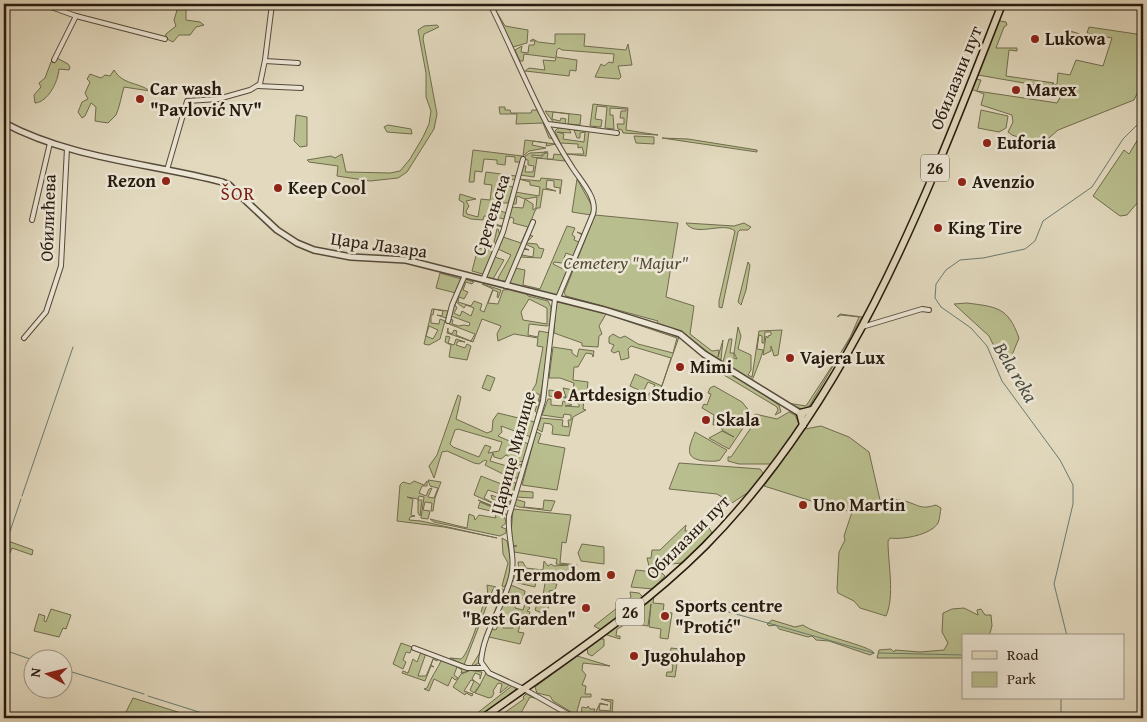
<svg xmlns="http://www.w3.org/2000/svg" width="1147" height="722" font-family="'Gentium Book Plus',serif">
<style>
.green{fill:#b9be8e;stroke:#706c4e;fill-rule:evenodd}
.lines{fill:none;stroke-linecap:round;stroke-linejoin:round}
.stream{stroke:#697a71;stroke-width:1}
.minor-casing{stroke:#564a3b;stroke-width:6}
.tertiary-casing{stroke:#564a3b;stroke-width:8}
.primary-casing{stroke:#281b0f;stroke-width:9}
.minor{stroke:#ece6d5;stroke-width:4}
.tertiary{stroke:#ece6d5;stroke-width:5}
.primary{stroke:#e2d9be;stroke-width:6}
.poi-dot{fill:#8f2418;stroke:#ece6d5;stroke-width:2}
.labels{text-anchor:middle;stroke-width:5;stroke-linejoin:round;paint-order:stroke}
.shield{fill:#ece6d5;stroke:#63584a;stroke-width:1}
.shield-label{font-size:16px;font-weight:bold;fill:#281b0f}
.poi-label{font-size:18px;font-weight:bold;fill:#281b0f;stroke:#ece6d5;text-anchor:start}
.street-label{font-size:18px;fill:#281b0f;stroke:#ece6d5}
.park-label{font-size:18px;font-style:italic;fill:#544c35;stroke:#ece6d5}
.neighbourhood-label{font-size:19px;letter-spacing:1px;fill:#7a1f14;stroke:#ece6d5}
.water-label{font-size:19px;font-style:italic;fill:#494b40;stroke:#ece6d5}
</style>
<rect width="100%" height="100%" fill="#e2d9be"/>
<filter id="stains"><feTurbulence type="fractalNoise" baseFrequency=".004" numOctaves="4"/><feColorMatrix values="0 0 0 0 .2 0 0 0 0 .09 0 0 0 0 .02 0 0 0 .5 -.17"/></filter>
<radialGradient id="worn" r=".72"><stop offset=".6" stop-color="#630" stop-opacity="0"/><stop offset="1" stop-color="#630" stop-opacity=".3"/></radialGradient>
<!-- green -->
<g class="green">
<polygon points="179,4 186,4 186,20 200,22 204,25 196,27 190,35 179,35 173,42 165,38 166,34 176,26 174,20"/>
<polygon points="492,4 505,26 528,30 527,43 513,47"/>
<polygon points="1000,21 1006,22 1007,25 1004,27 996,48 1017,48 1017,51 1009,50 1006,76 1054,83 1052,84 1054,85 1057,84 1058,73 1070,75 1076,60 1103,66 1112,38 1087,33 1089,27 1143,35 1143,81 1134,100 1058,130 1041,145 1012,135 1008,132 1013,122 1012,115 981,105 984,94 971,89 975,79 981,80 977,91 1057,103 1064,90 978,75 997,24"/>
<polygon points="437,25 439,27 424,34 423,39 437,114 434,129 407,172 398,178 370,181 337,176 338,166 309,162 307,160 331,156 335,158 342,154 346,172 390,173 400,171 410,159 423,137 429,124 431,111 426,97 426,73 418,30 424,26"/>
<polygon points="1070,31 1080,34 1080,42 1068,40"/>
<polygon points="555,34 585,34 584,46 626,50 628,44 632,65 618,66 621,77 619,79 595,77 601,64 604,66 609,62 613,63 614,54 562,50 559,48 557,50 556,57 577,60 576,71 570,70 569,76 525,71 529,68 545,70 543,60 555,61 556,58 524,54 523,61 520,61 515,50 522,46 521,52 528,53 529,45 534,45 535,41 530,41 533,39 538,42 555,44"/>
<path d="M57,58L68,64L70,67L69,70L59,69C58,82 48,102 35,103L34,95L41,87L39,83L45,78L51,62Z"/>
<path d="M114,70C123,85 138,82 150,91L124,87C121,97 120,106 116,115L108,123L95,121L96,107L91,103L85,116L82,118L78,112L82,102L88,99L85,93L90,82L87,79L90,74L101,78L105,75L110,76Z"/>
<polygon points="593,104 628,108 626,130 658,135 623,133 622,130 618,129 617,124 624,124 624,118 620,118 621,111 626,111 626,109 610,108 610,115 613,115 614,129 605,128 607,107 597,106 595,119 602,120 601,127 590,126"/>
<polygon points="499,107 505,107 505,110 510,110 511,113 531,113 532,110 539,110 553,139 549,138 543,123 516,124 517,114 500,114"/>
<polygon points="981,110 1008,116 1006,128 999,132 978,128"/>
<polygon points="545,111 581,115 580,125 568,124 569,114 553,112 552,119 560,121 561,118 566,119 565,124 554,123"/>
<polygon points="296,115 307,117 307,146 300,147 294,141"/>
<polygon points="388,125 411,129 412,134 387,132 384,127"/>
<polygon points="558,128 569,129 571,133 557,132 564,134 563,139 584,142 585,132 580,133 580,138 577,138 574,130 589,131 586,156 567,154 584,154 582,147 578,148 578,144 560,143 555,131"/>
<polygon points="1140,128 1143,130 1143,196 1127,215 1120,216 1093,196 1124,150 1129,154 1141,134"/>
<polygon points="634,136 654,137 654,144 636,143"/>
<polygon points="662,138 688,139 757,150 757,152"/>
<polygon points="525,140 555,144 556,144 546,146 547,143 533,141 532,145 546,148 529,151 523,156"/>
<polygon points="473,150 522,156 520,162 515,162 515,157 506,156 505,165 497,164 497,160 484,159 482,172 475,171 474,182 469,182"/>
<polygon points="544,152 541,156 532,155 532,157 541,158 545,153 548,153 547,159 553,159 554,154 562,155 565,161 537,158 534,177 520,175 522,166 526,166 525,172 533,172 534,166 528,165 528,160 524,159 525,156 530,153 548,152"/>
<polygon points="486,172 516,176 515,180 502,178 502,185 513,187 508,203 494,203 495,212 498,212 498,210 506,213 504,219 496,217 495,224 502,226 502,227 492,224 485,226 489,216 484,216 483,220 471,219 463,216 464,203 459,200 460,194 476,199 466,201 469,206 466,211 467,214 478,217 481,199 490,200 492,185 484,184"/>
<polygon points="541,178 562,180 560,194 560,188 554,187 554,181 547,180 546,188 556,191 543,189 540,208 537,208 535,211 506,281 499,281 498,278 511,255 498,249 495,257 504,260 493,279 486,278 503,237 521,243 528,227 513,223 514,219 511,217 507,222 511,207 523,208 525,199 533,204 533,210 536,208 537,197 525,199 517,196 516,204 512,204 515,192 539,196 540,187 530,185 530,182 519,179 540,181"/>
<polygon points="577,179 592,206 591,215 572,212"/>
<polygon points="595,215 678,223 666,297 694,306 690,334 712,351 719,350 718,357 723,340 721,360 709,353 684,333 657,323 658,321 566,296 564,293"/>
<path d="M686,223L734,226L744,223L751,227L748,230H740L738,232L722,308L719,307V301L735,231C723,221 695,238 686,223Z"/>
<path d="M567,226L575,228L572,235L575,237L574,240L579,242L582,235L577,232L583,234L574,256L566,253L562,263L554,262L553,264L567,271L557,296L525,290L528,296L548,301L551,307L550,324L547,326L529,324L528,335L538,337L539,331L550,333C545,368 541,402 531,437L501,426L502,432L498,436L516,444L517,440L529,444L524,461L519,462L506,455L501,459L494,457L493,453L490,461L517,469L519,464L522,465L519,477L513,479L485,465L487,461L485,460L479,464L474,463L447,451L442,452L434,478L429,466L437,455L458,395L461,397L456,419L487,433L492,431L493,420L498,413L535,422L538,414L535,411L540,395L532,391L536,384L543,347L537,346L538,338L514,334L498,341L497,334L501,326L482,319L473,342L447,333L448,328V332L452,334L454,330L457,331L456,335L471,341L475,334L449,324L450,319L453,320L452,324L459,326L464,325L469,326L470,323L451,316L454,303L457,308L454,313L460,316L462,311L471,316L474,308L466,305L464,308L456,302L465,279L474,282L472,284L466,282L463,290L468,292L464,299L459,297L458,302L471,306L474,301L482,304L480,310L484,312L493,289L482,284L501,290L498,298L497,297L498,292L493,290L488,303L498,304L503,290L514,289L508,283L515,268L525,270L523,285L540,289ZM529,299L547,308V324L523,320L521,312ZM458,429L502,442L499,451L488,453L491,447L485,445L479,457L453,447L450,444L455,430Z"/>
<polygon points="497,229 498,229 500,235 483,274 472,271 478,248 492,251"/>
<polygon points="528,235 533,236 526,243 537,244 539,248 544,249 541,258 520,257 523,247 529,250 523,249 522,255 533,257 534,248 525,244"/>
<polygon points="748,262 750,265 746,290 741,305 738,302"/>
<polygon points="440,273 461,279 456,293 436,288"/>
<polygon points="559,302 623,317 679,337 656,402 646,398 655,385 648,382 643,392 630,386 635,374 662,386 671,358 631,346 628,349 629,358 621,360 619,351 614,353 611,351 614,345 609,343 609,337 613,334 620,338 625,336 638,344 673,353 677,338 606,314 599,326 602,334 599,336 598,347 582,346 582,343 554,333 556,303"/>
<path d="M967,303C997,307 1008,307 1019,338L1007,367H1004L989,336L954,304Z"/>
<path d="M432,309L448,311L446,318L437,315L442,316L443,311L434,309L433,315H431V323L439,324L440,319L445,321L440,339L429,345L424,344ZM429,326L438,330L433,339L426,336Z"/>
<polygon points="840,314 862,317 810,405 804,410 787,403 806,406 849,340 859,317 841,315 837,317"/>
<path d="M738,327L741,336L738,349L751,355V370L748,375L752,377L759,331L782,330L778,355L774,356L771,346V351L763,355L766,336L768,338V336L771,335V332H765L764,343H762V336L759,335L757,349L763,350C763,353 753,379 752,380L723,362L729,339H732L730,353H734V358L737,359L734,353Z"/>
<polygon points="446,336 450,337 448,343 454,345 456,339 465,342 458,341 456,345 465,348 467,344 471,346 467,360 449,357 451,345 445,342"/>
<polygon points="553,347 572,350 572,353 577,357 579,349 594,351 593,357 592,354 586,353 578,367 574,367 573,380 588,382 587,391 581,391 580,399 584,400 583,409 586,410 573,417 569,436 552,434 553,427 551,424 544,423 542,432 537,429 541,418 563,420 562,426 569,427 568,420 571,420 571,415 564,414 563,418 542,415 548,399 551,399 551,405 562,406 563,401 572,405 565,406 579,407 579,403 572,402 574,399 549,396 549,390 557,391 554,392 554,396 566,397 563,388 573,390 574,383 560,378 549,378"/>
<polygon points="721,369 725,369 779,405 781,412 775,415 778,410 777,407 719,372"/>
<polygon points="487,375 495,378 490,391 482,388"/>
<polygon points="714,386 742,402 750,412 747,422 729,449 709,438 722,431 734,437 722,430 721,425 713,425 714,415 702,408 704,404 707,405 711,394 708,393 710,388"/>
<polygon points="789,412 795,415 799,424 772,464 739,464 728,461 728,457 731,457 755,422 753,419 755,414 777,419"/>
<path d="M821,426L849,437L869,452L880,500C887,500 897,499 905,501C919,505 920,510 936,505L941,508C940,512 940,519 938,523C931,535 902,540 890,538L888,541C888,564 895,596 886,616L860,608L854,601L838,593L837,589L839,552L845,540L844,536L852,512L828,506L827,508L821,504L764,486L805,429Z"/>
<polygon points="536,432 541,434 538,443 565,448 557,490 522,485"/>
<path d="M695,432L727,450L720,460C715,462 710,461 705,461C683,459 689,447 695,432Z"/>
<polygon points="679,463 760,469 764,474 749,492 732,503 717,494 669,489"/>
<polygon points="481,476 509,487 512,482 516,483 512,499 501,495 504,494 506,489 500,486 497,493 500,494 488,490 484,498 497,505 499,502 492,499 491,495 511,502 509,508 503,508 474,495"/>
<polygon points="428,480 441,482 435,498 433,511 431,511 432,503 425,502 423,510 430,511 428,519 421,518 424,497 419,496 418,500 422,500 420,516 418,513 418,499 407,497 413,499 411,515 415,516 410,517 409,520 421,521 497,538 444,527 397,521 400,485 403,482 410,484 414,481 424,485 427,481 427,486 422,486 419,493 426,496 429,489 432,488 428,497 434,498 438,488 430,486"/>
<polygon points="519,491 533,492 533,498 516,497"/>
<polygon points="515,499 525,502 524,507 543,509 544,500 555,501 551,511 519,507 514,505"/>
<polygon points="478,500 503,510 507,515 478,508 480,502 501,511"/>
<polygon points="513,509 571,515 566,543 562,542 560,563 577,565 573,578 554,572 552,580 545,579 545,582 557,584 555,590 549,591 551,598 546,615 535,610 537,604 542,602 545,583 536,581 535,587 514,582 514,572 519,570 518,562 523,562 526,568 543,570 544,561 548,566 551,564 554,566 568,565 556,564 557,559 514,552 513,547 517,546 512,545 511,534"/>
<polygon points="469,514 474,516 475,520 479,515 496,518 495,514 505,518 506,523 501,527 506,529 506,533 500,536 434,522 430,519 467,528"/>
<polygon points="686,525 685,531 692,531 694,528 700,530 708,526 712,533 682,563 649,566 647,558 651,558 652,550 660,550"/>
<path d="M502,538L507,541C510,556 515,574 504,587L502,586L508,563L503,554Z"/>
<polygon points="8,541 33,550 32,555 12,548 10,553 5,551"/>
<polygon points="582,544 604,547 604,564 581,561 578,553"/>
<polygon points="636,570 662,573 665,576 653,589 631,587"/>
<path d="M487,585L496,587L493,589L464,665L450,658L461,659C468,656 483,608 485,597L488,596Z"/>
<polygon points="511,585 525,591 524,598 516,601 515,608 523,610 525,604 530,608 527,611 530,612 526,627 520,625 518,632 524,633 520,644 489,637 492,629 496,630 500,620 503,620 503,628 513,628 513,624 500,619 502,614 499,612 506,595 510,596 506,594"/>
<polygon points="498,588 503,589 504,592 486,636 479,663 471,667 479,654 501,594"/>
<polygon points="630,592 639,593 643,597 601,630 594,626 631,597"/>
<polygon points="654,596 653,603 664,604 663,612 672,613 668,639 660,638 661,629 649,627 651,604 648,626 628,623 617,629 616,636 620,636 620,639 607,635 606,633"/>
<polygon points="964,608 978,615 977,610 981,609 985,615 991,615 992,626 989,636 963,636 963,658 877,658 879,650 891,649 894,652 895,650 920,652 944,650 948,643 942,632 943,613 952,609"/>
<polygon points="51,609 71,615 66,629 63,628 59,637 34,631 39,614 45,616 44,621 46,622"/>
<path d="M772,620L795,627L803,625C816,635 871,646 874,653L870,655L829,641L816,640L812,636L808,637L779,629L776,625L769,626L767,624Z"/>
<polygon points="600,639 604,639 604,646 592,656 588,654 587,649"/>
<polygon points="401,643 412,647 410,653 406,652 403,660 406,662 403,669 393,664"/>
<polygon points="671,648 679,649 675,677 666,676 667,672 672,672 673,665 668,664 670,655 676,657 676,653 670,653"/>
<polygon points="421,652 426,653 418,676 426,676 434,657 438,658 437,661 433,659 431,665 434,667 431,666 425,681 402,673 403,671 408,673 413,659 417,662"/>
<polygon points="577,656 610,666 583,663 582,670 586,675 582,685 586,686 585,694 591,694 591,697 581,697 576,715 553,701 550,696 537,693 535,687"/>
<path d="M442,659L467,670L482,672L480,679V675L475,673L472,679L480,685L486,673L511,684L500,693L502,684L498,683L493,691L494,693L492,697L489,698L475,693L480,685L474,693L470,690L474,681L471,680L464,691L473,694L472,696L466,693L465,695L453,687L461,674L469,671L461,673L462,670L457,667L454,675L458,678L455,680L452,677L448,686L434,679L429,691L424,689L427,688C431,677 437,670 442,659Z"/>
<polygon points="513,685 516,690 476,718 471,718"/>
<polygon points="526,694 535,698 530,697 518,718 497,718 524,699 523,697"/>
<polygon points="133,698 197,718 123,718"/>
<polygon points="601,699 613,700 612,714 599,712 596,718 593,718 600,703 608,705 600,704 599,710 610,711 611,702"/>
<polygon points="588,706 590,709 595,709 591,718 578,718 581,717 582,707 587,708"/>
</g>
<g class="lines">
<!-- stream -->
<g class="stream">
<polyline points="22,496 73,347"/>
<polyline points="4,549 21,499"/>
<polyline points="690,601 874,653"/>
<polyline points="1067,636 1054,584 1073,504 1073,485 1060,460 1002,381 987,346 971,328 941,307 935,298 936,284 946,270 960,260 983,258 1025,249 1035,241 1043,221 1092,187 1123,139 1143,119"/>
<polyline points="4,650 33,660"/>
<polyline points="879,653 963,655"/>
<polyline points="62,669 144,694"/>
<polyline points="148,696 218,718"/>
<polyline points="1061,718 1061,698"/>
</g>
<!-- minor casing -->
<g class="minor-casing">
<g id="minor">
<polyline points="43,4 76,16 165,39"/>
<path d="M490,4C517,58 539,117 572,167C580,180 598,198 593,214L558,298"/>
<polyline points="54,60 76,16"/>
<polyline points="265,61 298,63"/>
<polyline points="258,86 301,88"/>
<polyline points="548,124 617,133"/>
<polyline points="167,170 187,101 218,99 250,90 260,84 265,60 272,4"/>
<polyline points="32,220 50,143"/>
<polyline points="483,280 503,232 523,159"/>
<polyline points="506,286 533,222"/>
<path d="M555,299L543,401L509,516C507,536 516,557 511,577C504,606 483,631 481,662L489,673L524,689L575,718"/>
<polyline points="448,321 452,305 465,275"/>
<polyline points="862,327 922,309 929,310"/>
<polyline points="24,338 46,312 61,266 67,148"/>
<polyline points="414,648 467,668 483,668"/>
</g>
</g>
<!-- tertiary casing -->
<g class="tertiary-casing">
<path id="tertiary" d="M4,123C72,159 149,163 222,182L229,185L277,230L297,243L314,250L351,257L406,260L604,310L671,331L680,334L704,354L803,415"/>
</g>
<!-- primary casing -->
<g class="primary-casing">
<g id="primary">
<polyline points="803,425 800,413 812,410"/>
<path d="M483,718C559,663 638,613 705,546C852,397 927,195 1002,4"/>
</g>
</g>
<!-- minor -->
<use href="#minor" class="minor"/>
<!-- tertiary -->
<use href="#tertiary" class="tertiary"/>
<!-- primary -->
<use href="#primary" class="primary"/>
</g>
<!-- markers -->
<g class="poi-dot">
<circle cx="1035" cy="39" r="5"/>
<circle cx="1016" cy="90" r="5"/>
<circle cx="140" cy="99" r="5"/>
<circle cx="987" cy="143" r="5"/>
<circle cx="166" cy="181" r="5"/>
<circle cx="962" cy="182" r="5"/>
<circle cx="278" cy="188" r="5"/>
<circle cx="938" cy="228" r="5"/>
<circle cx="790" cy="358" r="5"/>
<circle cx="680" cy="367" r="5"/>
<circle cx="558" cy="395" r="5"/>
<circle cx="706" cy="420" r="5"/>
<circle cx="803" cy="505" r="5"/>
<circle cx="611" cy="575" r="5"/>
<circle cx="586" cy="608" r="5"/>
<circle cx="665" cy="616" r="5"/>
<circle cx="634" cy="656" r="5"/>
</g>
<g class="labels">
<!-- shield labels -->
<g class="shield">
<rect x="921" y="154.5" width="28" height="27" rx="4"/>
<rect x="616" y="598.5" width="28" height="27" rx="4"/>
</g>
<g class="shield-label">
<text x="935" y="174">26</text>
<text x="630" y="618">26</text>
</g>
<!-- poi labels -->
<g class="poi-label">
<text x="1045" y="45">Lukowa</text>
<text x="150" y="95">Car wash<tspan x="150" dy="21">"Pavlović NV"</tspan></text>
<text x="1026" y="96">Marex</text>
<text x="997" y="149">Euforia</text>
<text x="156" y="187" text-anchor="end">Rezon</text>
<text x="972" y="188">Avenzio</text>
<text x="288" y="194">Keep Cool</text>
<text x="948" y="234">King Tire</text>
<text x="800" y="364">Vajera Lux</text>
<text x="690" y="373">Mimi</text>
<text x="568" y="401">Artdesign Studio</text>
<text x="716" y="426">Skala</text>
<text x="813" y="511">Uno Martin</text>
<text x="601" y="581" text-anchor="end">Termodom</text>
<text x="576" y="604" text-anchor="end">Garden centre<tspan x="576" dy="21">"Best Garden"</tspan></text>
<text x="675" y="612">Sports centre<tspan x="675" dy="21">"Protić"</tspan></text>
<text x="644" y="662">Jugohulahop</text>
</g>
<!-- street labels -->
<g class="street-label">
<text transform="translate(956 78) rotate(-68)" y="6">Обилазни пут</text>
<text transform="translate(491 215) rotate(-72)" y="6">Сретењска</text>
<text transform="translate(48 218) rotate(-88)" y="6">Обилићева</text>
<text transform="translate(379 245) rotate(8)" y="6">Цара Лазара</text>
<text transform="translate(513 453) rotate(-75)" y="6">Царице Милице</text>
<text transform="translate(688 537) rotate(-45)" y="6">Обилазни пут</text>
</g>
<!-- park labels -->
<g class="park-label">
<text x="626" y="269">Cemetery "Majur"</text>
</g>
<!-- neighbourhood labels -->
<g class="neighbourhood-label">
<text x="238" y="200">ŠOR</text>
</g>
<!-- water labels -->
<g class="water-label">
<text transform="translate(1016 372) rotate(59)" y="7">Bela reka</text>
</g>
</g>
<!-- margin -->
<rect width="1147" height="722" fill="none" stroke="#e2d9be" stroke-width="20"/>
<rect x="5" y="5" width="1137" height="712" fill="none" stroke="#281b0f" stroke-width="2.5"/>
<rect x="10" y="10" width="1127" height="702" fill="none" stroke="#281b0f"/>
<!-- legend -->
<rect x="962" y="634" width="162" height="65" fill="#ece6d5" stroke="#9e9586"/>
<rect x="972" y="651" width="25" height="8" fill="#e2d9be" stroke="#9e9586"/>
<text x="1007" y="660" font-size="15" fill="#281b0f">Road</text>
<rect x="972" y="672" width="25" height="15" fill="#b9be8e" stroke="#9e9586"/>
<text x="1007" y="684" font-size="15" fill="#281b0f">Park</text>
<!-- north arrow -->
<g transform="translate(48 674) rotate(277)"><circle r="24" fill="#ece6d5" stroke="#9e9586"/>
<path d="M0-4L9 19L0 12L-9 19Z" fill="#8f2418"/>
<text y="-8" font-size="14" font-weight="bold" text-anchor="middle" fill="#281b0f">N</text>
</g>
<rect width="100%" height="100%" filter="url(#stains)"/>
<rect width="100%" height="100%" fill="url(#worn)"/>
</svg>
